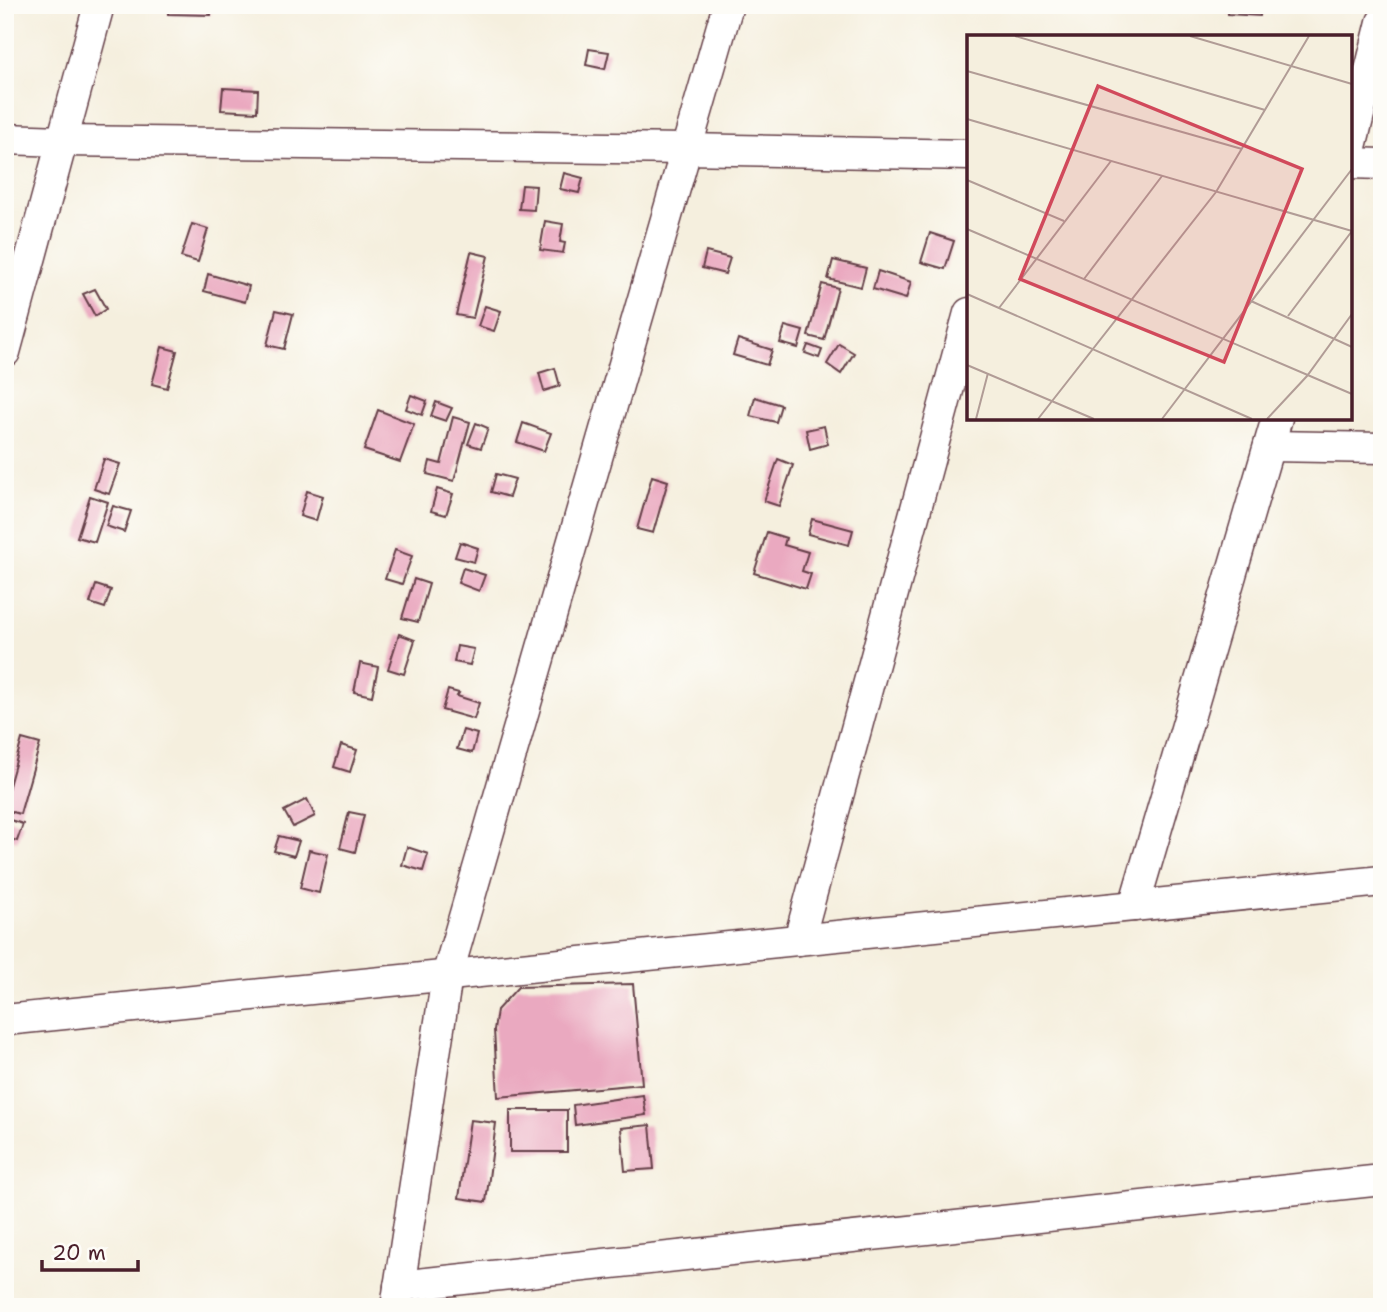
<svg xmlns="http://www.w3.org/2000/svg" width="1387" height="1312" font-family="'Shantell Sans',sans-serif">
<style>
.building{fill:#eaa9c0}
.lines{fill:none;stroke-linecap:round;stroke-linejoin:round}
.street-casing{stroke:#643e46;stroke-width:33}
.street{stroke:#fff;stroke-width:30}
.inset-road{fill:none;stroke:#b19c96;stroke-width:2}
.view{fill:#d1495b;fill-opacity:0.15;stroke:#d1495b;stroke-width:3.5}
.inset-edge{fill:none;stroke:#4a1f2b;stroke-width:3.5}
</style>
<rect width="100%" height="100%" fill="#fdfcf7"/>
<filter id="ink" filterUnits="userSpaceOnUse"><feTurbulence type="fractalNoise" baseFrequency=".0143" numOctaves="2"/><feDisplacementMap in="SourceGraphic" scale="14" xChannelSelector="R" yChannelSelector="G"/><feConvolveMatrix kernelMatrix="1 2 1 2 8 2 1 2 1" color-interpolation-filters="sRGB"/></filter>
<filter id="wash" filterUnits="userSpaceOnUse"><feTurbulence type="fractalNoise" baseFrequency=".00686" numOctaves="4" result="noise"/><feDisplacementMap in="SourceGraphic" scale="28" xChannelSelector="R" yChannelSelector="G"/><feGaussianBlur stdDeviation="1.57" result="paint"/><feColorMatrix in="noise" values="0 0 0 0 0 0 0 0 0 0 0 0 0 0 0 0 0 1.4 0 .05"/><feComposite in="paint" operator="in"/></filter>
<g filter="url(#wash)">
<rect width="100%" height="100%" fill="#f5efde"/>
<g id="blocks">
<!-- building -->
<g class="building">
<polygon points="168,5 211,5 211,15 168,14"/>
<polygon points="1228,6 1261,8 1260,16 1228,14"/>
<polygon points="589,49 609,52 605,69 586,65"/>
<polygon points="223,88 258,90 257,112 221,110"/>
<polygon points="564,173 583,178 579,193 560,189"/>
<polygon points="522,185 536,186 534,210 519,209"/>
<polygon points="545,221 563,224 560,242 565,243 563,253 540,250"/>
<polygon points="192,224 208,229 198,262 181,257"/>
<polygon points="930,233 954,241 945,269 921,262"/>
<polygon points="471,252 488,256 473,318 456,315"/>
<polygon points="706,252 730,258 725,274 702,268"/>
<polygon points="833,260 866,268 861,287 828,279"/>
<polygon points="878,271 911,282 906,299 873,289"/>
<polygon points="208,274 249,286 245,302 204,291"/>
<polygon points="822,284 838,288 824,340 808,336"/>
<polygon points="95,289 106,309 95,316 83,294"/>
<polygon points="485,306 501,311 494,331 478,326"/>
<polygon points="276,310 293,314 284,349 267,345"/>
<polygon points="785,326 803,331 798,348 780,343"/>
<polygon points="738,339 772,350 767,365 733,355"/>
<polygon points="839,344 854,353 841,374 827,364"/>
<polygon points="808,345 822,350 819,358 805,353"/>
<polygon points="162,347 177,351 167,388 152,384"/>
<polygon points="555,368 560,386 544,391 539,373"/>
<polygon points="411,395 427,401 422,415 406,409"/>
<polygon points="755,397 781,405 776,422 750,416"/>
<polygon points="436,402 452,408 446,421 431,416"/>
<polygon points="378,410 414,424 400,462 364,450"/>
<polygon points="453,417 470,422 454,481 427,474 430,461 441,464"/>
<polygon points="476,423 488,428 481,448 468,444"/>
<polygon points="523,423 551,433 544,451 517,442"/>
<polygon points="824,426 828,444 810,449 806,430"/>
<polygon points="104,459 120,464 109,494 94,489"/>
<polygon points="778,459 793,465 779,506 764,501"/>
<polygon points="496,474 515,479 509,497 491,492"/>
<polygon points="652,476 668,481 653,533 637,529"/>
<polygon points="437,489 453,494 446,515 431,511"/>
<polygon points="307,491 323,496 316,521 300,516"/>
<polygon points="90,496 108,502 95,542 77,537"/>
<polygon points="113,506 131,511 124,532 106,526"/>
<polygon points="812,519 853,530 849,545 808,534"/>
<polygon points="767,532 786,538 784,545 808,552 802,571 811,574 806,589 754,573"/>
<polygon points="460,542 478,548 474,562 455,557"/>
<polygon points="395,550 412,556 402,584 385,579"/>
<polygon points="463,568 485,575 479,591 458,583"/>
<polygon points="414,579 429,584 418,622 402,618"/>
<polygon points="96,585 111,590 105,608 90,603"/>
<polygon points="399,634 415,640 404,674 388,669"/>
<polygon points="457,646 474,649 470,665 454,662"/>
<polygon points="360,663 378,667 372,696 354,692"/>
<polygon points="448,690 459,693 457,696 479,703 474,719 442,710"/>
<polygon points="463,730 477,734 472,753 457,749"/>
<polygon points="22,739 40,744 20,814 5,810 5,800"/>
<polygon points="341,745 357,750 350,772 334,767"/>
<polygon points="307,799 315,816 293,827 284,811"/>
<polygon points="349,812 364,815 355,852 340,848"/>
<polygon points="7,819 23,824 17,841 5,837"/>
<polygon points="279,836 299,841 294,856 274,851"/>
<polygon points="407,847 428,854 423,871 402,865"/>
<polygon points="309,850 328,854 319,893 300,888"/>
<polygon points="633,984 642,1084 498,1097 494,1030 497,1010 518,987"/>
<polygon points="643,1095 646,1115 575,1125 573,1105"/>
<rect x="510" y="1110" width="57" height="42"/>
<polygon points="470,1120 496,1123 486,1202 459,1198"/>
<polygon points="650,1125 654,1169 625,1171 621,1128"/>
</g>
</g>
</g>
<g filter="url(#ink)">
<use href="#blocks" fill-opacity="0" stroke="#643e46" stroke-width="2"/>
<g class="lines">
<!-- street casing -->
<g class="street-casing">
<g id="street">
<polyline points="5,139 62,141 686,149 969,155"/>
<polyline points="1350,151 1382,22"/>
<polyline points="1350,163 1382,164"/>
<polyline points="5,352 99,5"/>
<polyline points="1269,446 1382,448"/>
<polyline points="1134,906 1277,418"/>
<polyline points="799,940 969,313"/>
<polyline points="5,1020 1382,881"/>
<polyline points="399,1286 1382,1180"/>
<polyline points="396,1307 447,976 728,5"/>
</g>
</g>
<!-- street -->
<use href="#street" class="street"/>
</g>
</g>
<!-- overview -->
<g transform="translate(967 35)">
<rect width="385" height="385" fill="#f5efde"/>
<path class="inset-road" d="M48,1L298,75M223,1L385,49M0,36L275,114M0,84L385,196M0,145L97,186M0,194L385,359M117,244L195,141M0,259L285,384M284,266L385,312M32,273L144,126M321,281L385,196M0,330L127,384M9,384L21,338M71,384L249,157L342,1M195,384L385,134M300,384L340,341L385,279"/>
<path class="view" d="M131,51L335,134L257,327L53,244Z"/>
<rect width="385" height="385" class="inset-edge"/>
</g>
<!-- margin -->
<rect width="1387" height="1312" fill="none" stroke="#fdfcf7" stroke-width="28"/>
<!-- scale -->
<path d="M42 1260v10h96v-10" fill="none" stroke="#4a1f2b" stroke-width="3.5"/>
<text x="52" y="1260" font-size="21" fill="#4a1f2b" stroke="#fdfcf7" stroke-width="5" paint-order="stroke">20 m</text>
</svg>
